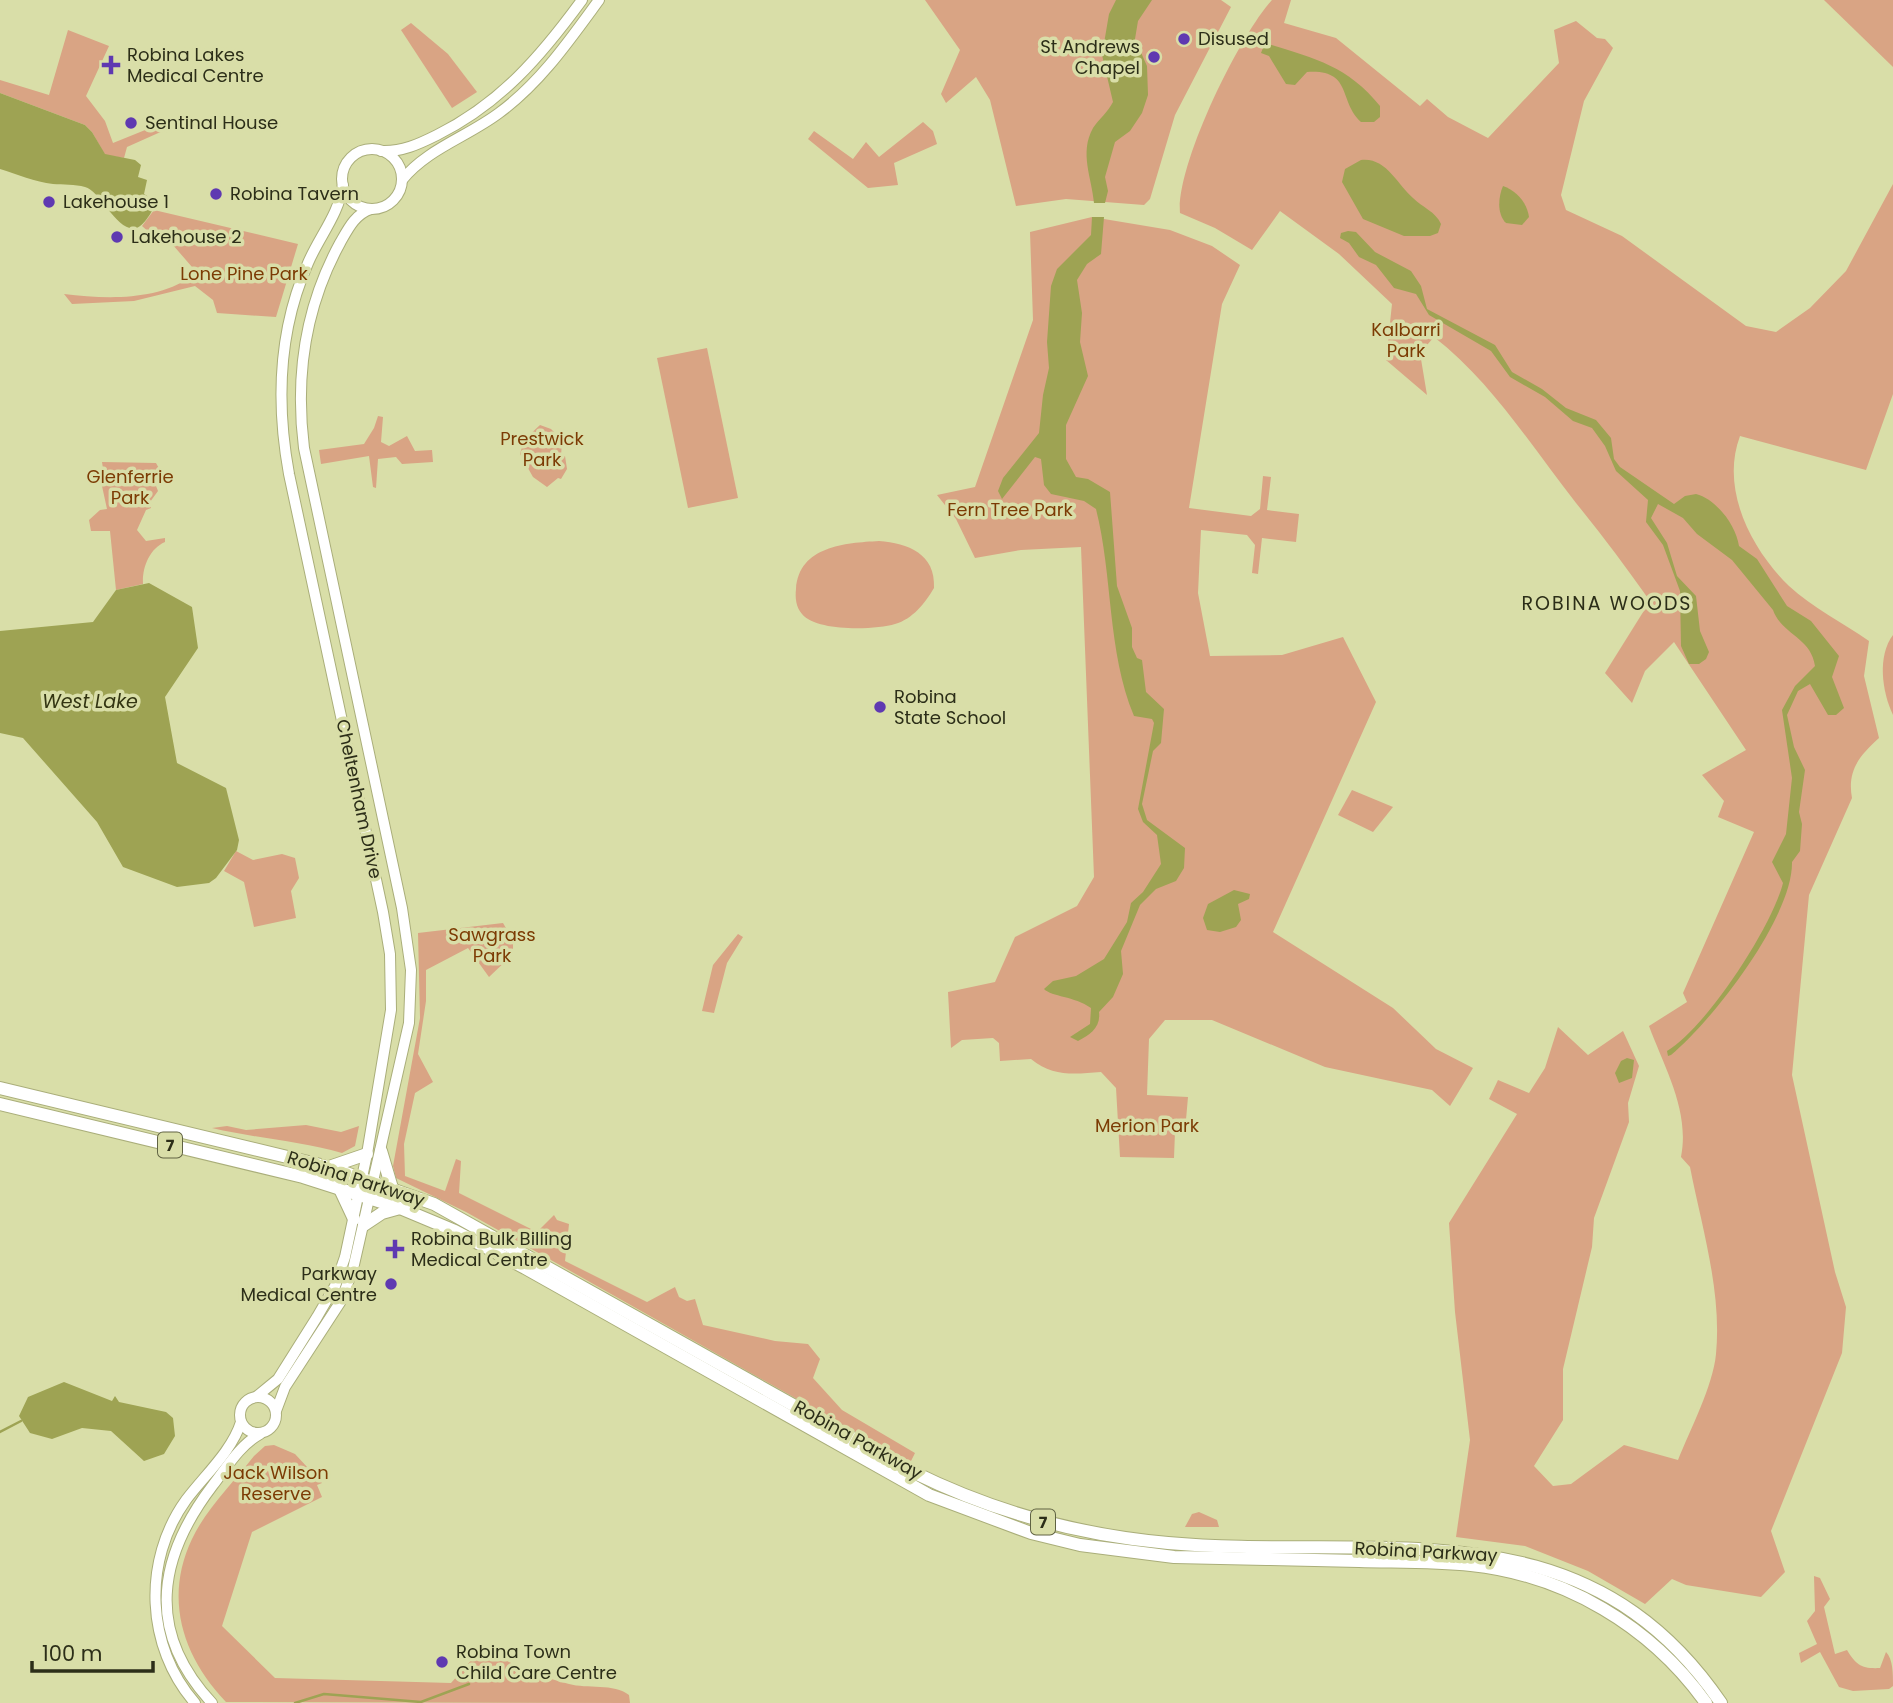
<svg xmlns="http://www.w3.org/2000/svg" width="1893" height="1703" font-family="Poppins,sans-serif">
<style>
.green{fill:#d9a484}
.water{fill:#9ea353}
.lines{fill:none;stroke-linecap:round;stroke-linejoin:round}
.stream{stroke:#9ea353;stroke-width:2.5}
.secondary-casing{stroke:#aaae7a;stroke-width:12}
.primary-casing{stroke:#aaae7a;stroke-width:14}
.secondary{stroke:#fff;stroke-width:10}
.primary{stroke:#fff;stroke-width:12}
.poi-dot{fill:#5f39b1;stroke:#d9dea8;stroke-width:2.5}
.labels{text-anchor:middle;stroke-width:7;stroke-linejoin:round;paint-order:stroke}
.shield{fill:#d9dea8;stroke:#606343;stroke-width:2}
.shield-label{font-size:16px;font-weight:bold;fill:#2c2e18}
.poi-label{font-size:18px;fill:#2c2e18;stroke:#d9dea8;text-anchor:start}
.park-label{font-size:18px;fill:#7c3b04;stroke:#d9dea8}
.street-label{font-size:18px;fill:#2c2e18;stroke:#d9dea8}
.neighbourhood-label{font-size:19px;letter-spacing:2px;fill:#2c2e18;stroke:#d9dea8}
.water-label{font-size:19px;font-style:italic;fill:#333512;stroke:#d9dea8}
</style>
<rect width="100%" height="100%" fill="#d9dea8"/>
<!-- green -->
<g class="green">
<polygon points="925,0 1221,0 1231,7 1175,115 1150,199 1144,205 1066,199 1016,206 990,100 976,77 946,103 941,94 960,50"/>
<path d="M1272,0H1291L1284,23L1336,38L1420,106L1427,99L1448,117L1488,138L1559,63L1554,30L1576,21L1597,38L1605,39L1613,48L1584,101L1561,195L1566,210L1622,236L1746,326L1776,332L1810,308L1846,271L1893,184V394L1866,470L1740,436C1720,489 1751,549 1789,586C1812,607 1843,623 1869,641L1864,676L1879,738C1859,756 1847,771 1852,798L1809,895L1792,1075L1835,1272L1846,1307L1842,1353L1771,1531L1785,1572L1761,1597L1686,1585L1672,1579L1645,1604L1588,1571L1525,1546L1456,1537L1470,1440L1455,1312L1449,1223L1517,1114L1489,1099L1498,1080L1529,1093L1545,1068L1558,1027L1588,1055L1623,1031L1639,1066L1628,1103L1629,1122L1594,1218L1592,1247L1563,1369V1420L1534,1466L1553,1486L1571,1484L1624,1445L1678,1460C1690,1430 1713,1386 1716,1354C1722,1292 1702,1228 1690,1167L1681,1157C1690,1111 1665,1069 1649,1026L1687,1002L1683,993L1754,832L1718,817L1724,801L1702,775L1746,750L1674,642L1645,671L1632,703L1605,673L1650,601C1626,567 1602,535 1576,503C1531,446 1492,382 1434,337L1420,353L1427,395L1386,360L1392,304L1339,254L1280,211L1252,250L1215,228L1180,213C1176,165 1239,36 1272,0Z"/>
<polygon points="1824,0 1893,0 1893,67"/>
<polygon points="411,23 448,54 477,92 452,108 401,30"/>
<polygon points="68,30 109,46 86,96 105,121 113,143 165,122 165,130 127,147 124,158 105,155 92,132 85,125 0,93 0,80 49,95"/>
<polygon points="923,122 933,131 937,144 894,163 898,185 868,188 808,139 814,131 853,159 866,142 879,157"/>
<path d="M154,210L298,244L276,317L217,313L213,300L195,286L134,301L72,304L64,294C106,299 155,301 191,277L186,273L192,267L166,237L160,242L142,226Z"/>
<path d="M1092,217L1170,230L1212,246L1240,265L1222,304L1189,508L1251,516L1260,509L1263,476L1271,477L1267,510L1299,514L1296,542L1262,538L1258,574L1252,573L1255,545L1247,535L1201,530L1198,593L1210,656L1282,655L1343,637L1376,702L1273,932L1393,1008L1436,1049L1473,1068L1450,1106L1432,1090L1325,1067L1212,1020H1165L1149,1039L1147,1095L1188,1097L1185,1131L1175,1132L1174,1158L1120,1157L1116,1088L1101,1072C1074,1074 1053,1077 1031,1059L1000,1061L999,1043L993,1038L962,1040L951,1048L948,992L995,982L1015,937L1077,906L1094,877L1081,547L1021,550L975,558L956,519L937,495L975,487L1033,320L1030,232Z"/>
<polygon points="707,348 738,498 688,508 657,358"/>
<polygon points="378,416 383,417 381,442 389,446 407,436 415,451 432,450 433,462 402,464 396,457 378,459 376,488 373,487 369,456 321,464 319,450 364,444 374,428"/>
<polygon points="540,425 551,429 562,440 561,457 565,456 567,469 561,479 558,478 547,487 533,477 520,454 524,440"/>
<path d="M102,462L156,463L161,472L156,486L158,491L150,502L151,508L146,510L137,530L146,541L165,538V542C149,549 142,568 143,584L116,590L110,531H91L89,520L100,510L107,509L102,486L105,482Z"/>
<path d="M879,541C908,543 936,554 934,588C925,603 913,619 895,624C875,630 817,632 802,614C796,607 795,598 796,589C799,546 845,543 879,541Z"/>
<path d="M1893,635V715C1882,692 1877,656 1893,635Z"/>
<polygon points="1352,790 1393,807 1373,832 1338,815"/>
<polygon points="236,851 253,860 282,854 295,858 299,878 291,891 296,918 254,927 244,882 224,871"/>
<polygon points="503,923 513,940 513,954 489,977 468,948 426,970 426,1001 418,1054 433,1082 415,1093 404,1144 405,1176 445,1191 456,1159 461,1161 459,1193 537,1232 554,1215 557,1220 569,1224 565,1261 647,1302 675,1287 679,1297 687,1301 695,1299 703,1325 775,1341 808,1344 820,1359 813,1378 842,1410 915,1453 910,1463 466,1212 396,1178 393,1166 420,1018 418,933"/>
<polygon points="738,934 743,937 727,963 714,1013 702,1011 713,965"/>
<path d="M306,1125L341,1132L359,1126L355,1146L342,1153C299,1141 255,1138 212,1128L227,1126L246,1130Z"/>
<path d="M274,1445L295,1454L322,1483L317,1485L322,1497L252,1532L222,1626L275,1678L451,1683L483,1647C510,1665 538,1676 569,1684C587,1689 614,1683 629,1695L630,1703L226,1702C182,1656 164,1598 192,1539C206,1509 234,1482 254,1456L265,1446Z"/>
<polygon points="1199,1512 1217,1520 1219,1527 1185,1527 1192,1514"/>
<path d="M1814,1576L1820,1578L1830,1599L1824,1607L1835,1654L1847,1650C1856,1665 1862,1669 1880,1668L1886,1652C1893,1659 1893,1673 1893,1686L1889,1689L1853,1691L1839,1687L1820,1652L1801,1663L1799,1653L1817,1644L1807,1621L1815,1611Z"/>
</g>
<!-- water -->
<g class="water">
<path d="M1116,0H1152L1138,21L1135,39L1147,66L1148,95L1142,113L1130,131L1115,142L1105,177L1108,191L1105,203H1094C1092,178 1079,153 1093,128C1099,119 1108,112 1113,102L1102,55L1109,14Z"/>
<path d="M1265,43C1313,58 1347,65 1380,106V117L1374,122H1361C1338,101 1353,69 1307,72L1295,85L1286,84L1269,56L1261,53Z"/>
<path d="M0,93L85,125L92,132L105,154L135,160L141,165L138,177L147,180L144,194L155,201C154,209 151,213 146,220C124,250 103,191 85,187C75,184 63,185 53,184C35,182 17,174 0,169Z"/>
<path d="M1361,160C1386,157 1397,184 1413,198C1422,207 1436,212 1441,224L1438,233L1430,236H1404L1363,219L1342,182L1345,169Z"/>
<path d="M1503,186C1517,191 1527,203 1529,217L1522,225L1506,223C1497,214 1498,198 1503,186Z"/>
<path d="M1092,217H1104L1101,254L1087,264L1077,280L1082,313L1080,342L1088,376L1066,425V459L1076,477L1088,479L1110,492L1117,586L1132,628V647L1137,658L1142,660L1146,692L1164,709L1161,743L1153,751L1142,804L1147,820L1185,848L1184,868L1176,881L1156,889L1140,905L1121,951L1123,974L1113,997L1099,1012C1101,1027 1090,1035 1078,1041L1070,1037L1090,1024L1091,1008C1074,996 1052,997 1044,989L1053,981L1076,976L1104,959L1127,922L1131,903L1143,892L1161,864L1157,835L1143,822L1138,809L1154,723L1152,719L1134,716C1107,651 1113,576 1096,509L1084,501L1051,494L1044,485L1041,459L1035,457L1002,499L998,491L1003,478L1039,433L1043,395L1049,368L1047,342L1051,286L1057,269L1091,235Z"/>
<path d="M1348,231L1356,232L1375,252L1411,271L1421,286L1427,309L1495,345L1512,372L1542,389L1566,408L1596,420L1611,438L1614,459L1620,467L1674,504L1685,496L1696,494C1716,499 1736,525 1739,546L1757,559L1787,606L1811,621L1839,656L1832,677L1844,708L1836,715H1828L1810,684L1798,691L1787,715L1794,747L1805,770L1799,812L1802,824L1800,851L1792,862C1793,917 1713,1020 1671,1055L1668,1056L1667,1051C1706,1028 1772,927 1783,883L1772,862L1786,834L1792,778L1782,710L1795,686L1815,666C1811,637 1782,635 1773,610L1732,560L1697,534L1683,518L1658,504L1651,518L1667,543L1677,576L1696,596L1700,631L1709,652L1706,659L1699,664H1689L1681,646L1680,591L1663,545L1646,522L1648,500L1616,471L1605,446L1592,428L1573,421L1545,397L1510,377L1491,351L1429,315L1416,294L1394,288L1376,265L1359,257L1349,243L1340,238L1341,233Z"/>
<polygon points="149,583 192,607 198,648 165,697 177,763 226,788 239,840 237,850 216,878 209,883 177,887 123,867 97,822 23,738 0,733 0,631 93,622 116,590"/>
<polygon points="1234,890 1250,894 1249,899 1238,904 1241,920 1236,927 1220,932 1207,930 1203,918 1208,904"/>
<polygon points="1627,1058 1634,1060 1632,1078 1619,1083 1615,1073 1621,1061"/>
<polygon points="64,1382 112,1401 115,1396 119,1402 166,1412 173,1418 175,1436 164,1454 144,1461 111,1431 82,1428 52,1439 30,1433 19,1416 28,1397"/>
</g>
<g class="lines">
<!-- stream -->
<g class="stream">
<polyline points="0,1432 21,1421"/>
<polyline points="295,1703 324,1694 421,1702 469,1684"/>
</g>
<!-- secondary casing -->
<g class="secondary-casing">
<g id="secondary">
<circle cx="372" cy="179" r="30"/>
<path d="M381,151C402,152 419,144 437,135C501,103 541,56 582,0"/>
<path d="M402,180C427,149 467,137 499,113C540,83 569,41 599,0"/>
<circle cx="258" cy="1415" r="18"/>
<path d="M256,1397L278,1379L317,1317L335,1286L345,1257L367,1154L391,1010L390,954L383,912L289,474C276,403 278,331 308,263C319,237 339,214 343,185"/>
<path d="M276,1411L285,1387L341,1301L353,1269L409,1023L411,970L402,908L304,448C295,376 305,307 340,243C348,229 355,214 371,209"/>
<path d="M195,1703C146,1647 142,1561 186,1500C204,1476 232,1451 241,1422"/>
<path d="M212,1703C145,1631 158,1557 213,1485C227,1467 240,1445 260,1434"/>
</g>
</g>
<!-- primary casing -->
<g class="primary-casing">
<g id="primary">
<path d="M0,1088L329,1167L434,1204L913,1472C994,1512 1078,1535 1168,1543C1375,1562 1582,1499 1721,1703"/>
<path d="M0,1104L303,1177L400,1208L455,1231L525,1268L929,1495L1031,1533L1080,1545L1174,1557C1236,1558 1297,1560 1359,1561C1396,1562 1434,1561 1471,1565C1565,1575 1651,1626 1706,1703"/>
<polyline points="381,1151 392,1188"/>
<polyline points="329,1167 367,1154"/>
<polyline points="339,1187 354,1219"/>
<polyline points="364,1225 382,1213 400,1208"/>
</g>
</g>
<!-- secondary -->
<use href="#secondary" class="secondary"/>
<!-- primary -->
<use href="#primary" class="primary"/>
</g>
<!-- markers -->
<g class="poi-dot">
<circle cx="1184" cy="39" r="7"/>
<circle cx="1154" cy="57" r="7"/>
<path d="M107.5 54.5h7v7h7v7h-7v7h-7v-7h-7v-7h7z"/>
<circle cx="131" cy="123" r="7"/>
<circle cx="216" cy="194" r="7"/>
<circle cx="49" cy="202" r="7"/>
<circle cx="117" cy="237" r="7"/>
<circle cx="880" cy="707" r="7"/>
<path d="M391.5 1238.5h7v7h7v7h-7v7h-7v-7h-7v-7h7z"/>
<circle cx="391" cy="1284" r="7"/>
<circle cx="442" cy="1662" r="7"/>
</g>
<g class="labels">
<!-- shield labels -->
<g class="shield">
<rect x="158" y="1132.5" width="24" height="25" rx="5"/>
<rect x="1031" y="1509.5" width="24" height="25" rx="5"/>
</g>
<g class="shield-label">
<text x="170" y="1151">7</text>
<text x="1043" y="1528">7</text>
</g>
<!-- poi labels -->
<g class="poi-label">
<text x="1198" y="45">Disused</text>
<text x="1140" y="53" text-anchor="end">St Andrews<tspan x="1140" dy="21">Chapel</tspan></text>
<text x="127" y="61">Robina Lakes<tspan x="127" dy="21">Medical Centre</tspan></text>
<text x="145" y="129">Sentinal House</text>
<text x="230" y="200">Robina Tavern</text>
<text x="63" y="208">Lakehouse 1</text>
<text x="131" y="243">Lakehouse 2</text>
<text x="894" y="703">Robina<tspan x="894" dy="21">State School</tspan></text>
<text x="411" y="1245">Robina Bulk Billing<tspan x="411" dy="21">Medical Centre</tspan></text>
<text x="377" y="1280" text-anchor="end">Parkway<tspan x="377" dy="21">Medical Centre</tspan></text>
<text x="456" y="1658">Robina Town<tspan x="456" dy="21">Child Care Centre</tspan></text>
</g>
<!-- park labels -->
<g class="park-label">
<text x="244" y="280">Lone Pine Park</text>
<text x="1406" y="336">Kalbarri<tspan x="1406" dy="21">Park</tspan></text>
<text x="542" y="445">Prestwick<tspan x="542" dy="21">Park</tspan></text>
<text x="130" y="483">Glenferrie<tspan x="130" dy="21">Park</tspan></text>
<text x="1010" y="516">Fern Tree Park</text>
<text x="492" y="941">Sawgrass<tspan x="492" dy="21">Park</tspan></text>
<text x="1147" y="1132">Merion Park</text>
<text x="276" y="1479">Jack Wilson<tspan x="276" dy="21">Reserve</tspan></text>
</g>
<!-- street labels -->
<g class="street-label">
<text transform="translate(359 799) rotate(78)" y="6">Cheltenham Drive</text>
<text transform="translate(356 1179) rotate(18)" y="6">Robina Parkway</text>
<text transform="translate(858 1440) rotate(29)" y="6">Robina Parkway</text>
<text transform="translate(1426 1552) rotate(3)" y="6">Robina Parkway</text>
</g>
<!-- neighbourhood labels -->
<g class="neighbourhood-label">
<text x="1607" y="610">ROBINA WOODS</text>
</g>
<!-- water labels -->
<g class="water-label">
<text x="90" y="708">West Lake</text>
</g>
</g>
<!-- scale -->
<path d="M32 1661v10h121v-10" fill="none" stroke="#2c2e18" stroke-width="3.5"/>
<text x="42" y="1661" font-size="21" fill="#2c2e18" stroke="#d9dea8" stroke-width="5" paint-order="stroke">100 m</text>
</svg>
